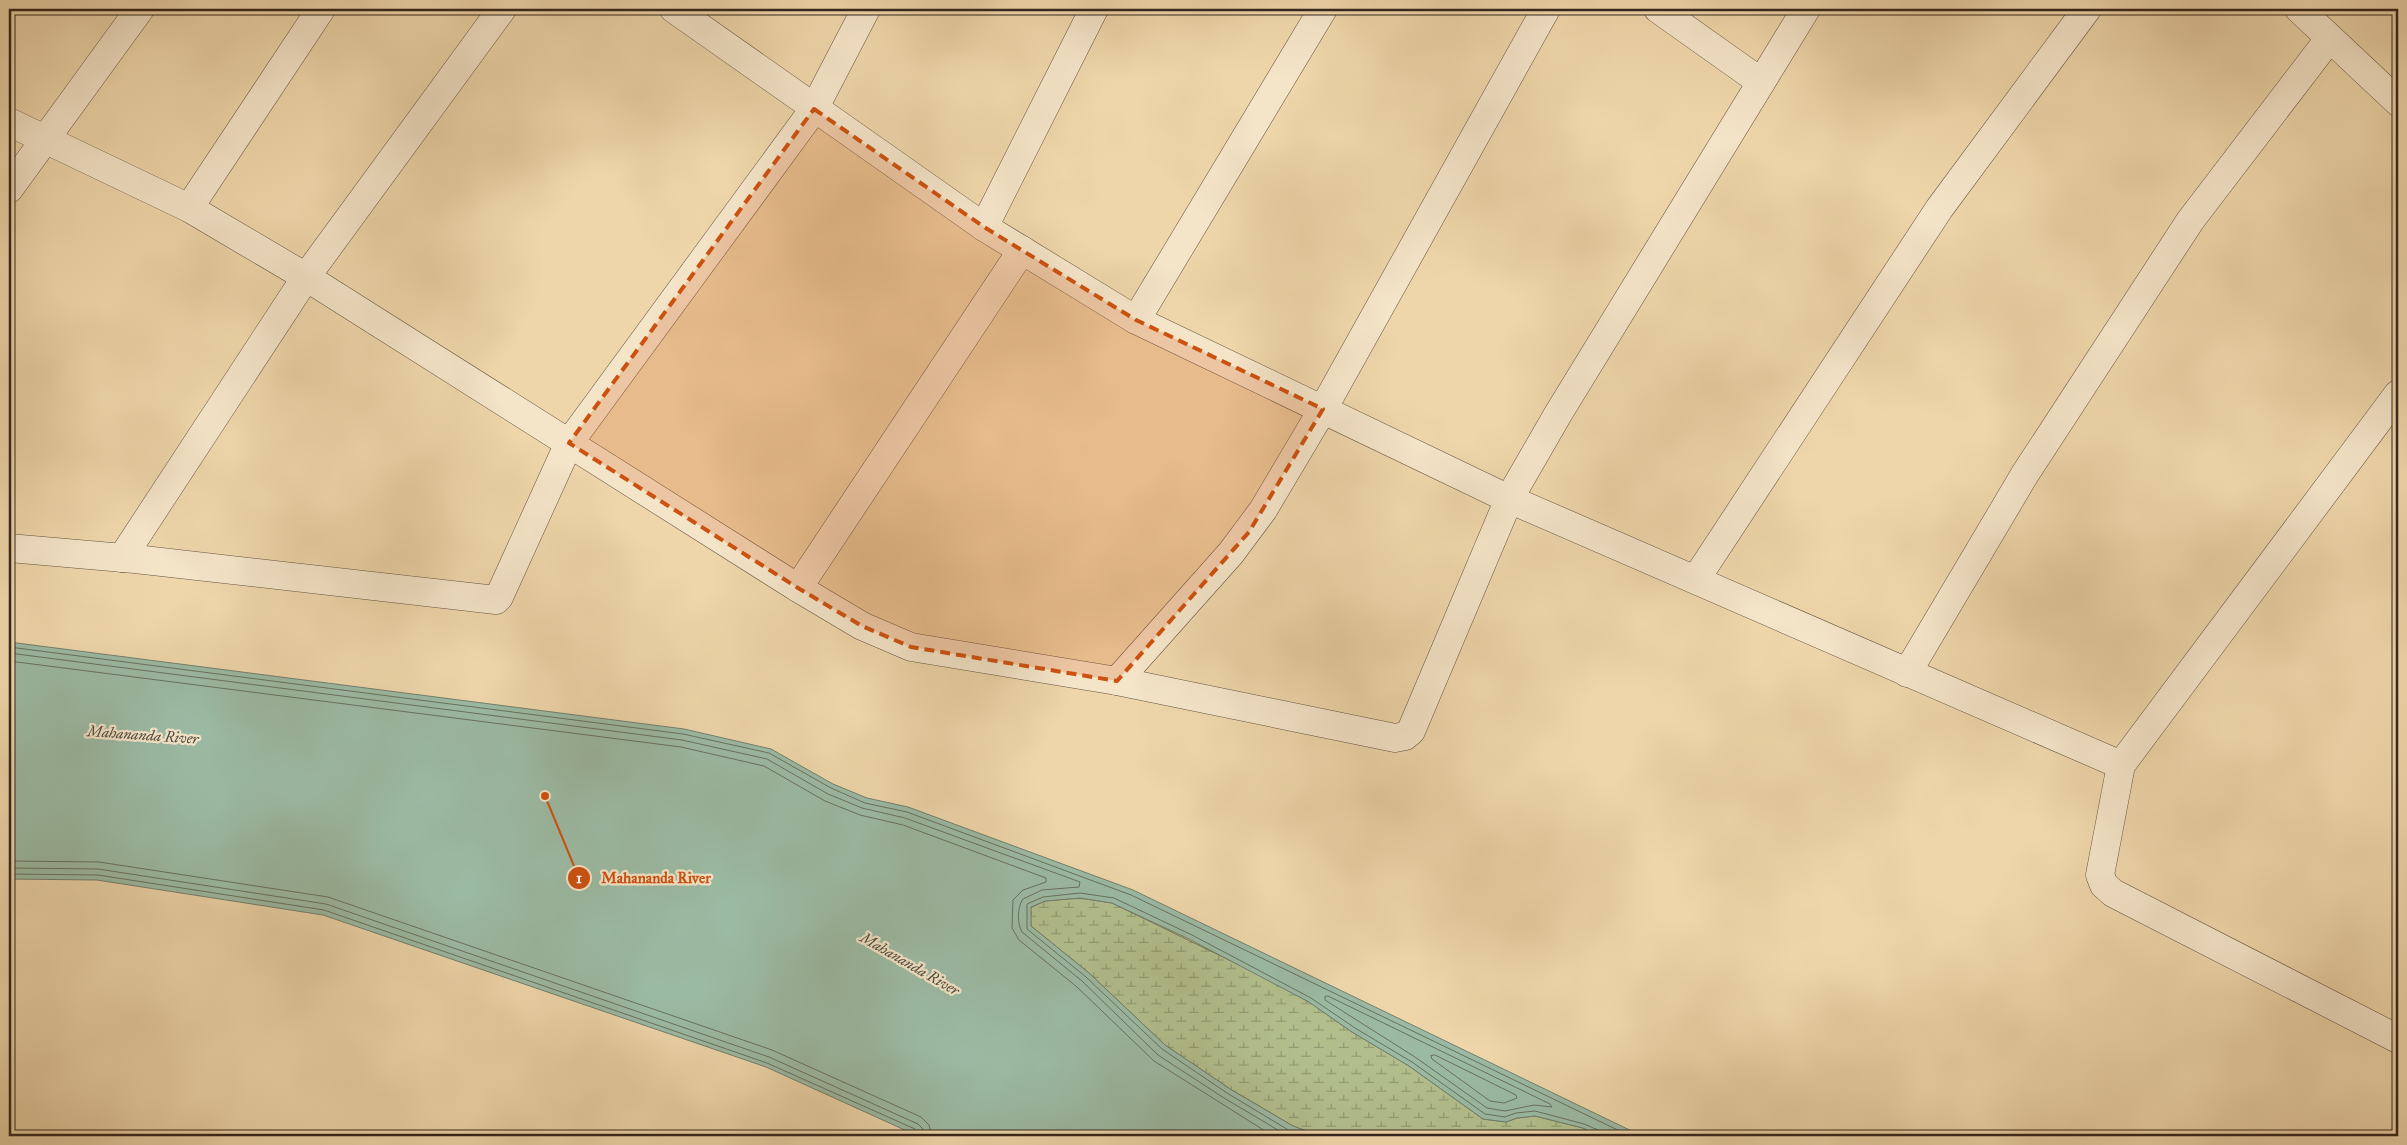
<svg xmlns="http://www.w3.org/2000/svg" width="2407" height="1145" font-family="'IM FELL Great Primer',serif">
<style>
.wetland{fill:url(#wetland-marsh);stroke:#747256}
.water{fill:#9bbaa3;stroke:#727f6e}
.lines{fill:none;stroke-linecap:round;stroke-linejoin:round}
.shore{stroke:#687060;stroke-width:1}
.minor-casing{stroke:#635241;stroke-width:29}
.minor{stroke:#f4e4c8;stroke-width:28}
.marked{fill:#cd510f;fill-opacity:0.2;stroke:#cd510f;stroke-width:4;stroke-dasharray:10 6;stroke-linejoin:round}
.labels{text-anchor:middle;stroke-width:4.5;stroke-linejoin:round;paint-order:stroke}
.water-label{font-size:15px;font-style:italic;fill:#4e4b3f;stroke:#f4e4c8}
.leader{fill:none;stroke:#cd510f;stroke-width:2}
.callout-dot{fill:#cd510f;stroke:#f4e4c8;stroke-width:2}
.mark-label{font-size:15px;text-anchor:middle;font-weight:bold;fill:#fff}
.callout-label{font-size:15px;text-anchor:middle;font-weight:bold;fill:#cd510f;stroke:#f4e4c8;stroke-width:4.5;stroke-linejoin:round;paint-order:stroke}
</style>
<defs>
<pattern id="wetland-marsh" width="20" height="14" patternUnits="userSpaceOnUse" patternTransform="scale(1.25)"><rect width="20" height="14" fill="#b2bf8d"/><path d="M1 5h8M5 5V1M11 12h8M15 12V8" fill="none" stroke="#929b73"/></pattern>
</defs>
<rect width="100%" height="100%" fill="#eed6aa"/>
<filter id="stains"><feTurbulence type="fractalNoise" baseFrequency=".004" numOctaves="4"/><feColorMatrix values="0 0 0 0 .2 0 0 0 0 .09 0 0 0 0 .02 0 0 0 .5 -.17"/></filter>
<radialGradient id="worn" r=".72"><stop offset=".6" stop-color="#630" stop-opacity="0"/><stop offset="1" stop-color="#630" stop-opacity=".3"/></radialGradient>
<!-- wetland -->
<polygon class="wetland" points="1080,898 1112,903 1262,976 1309,1002 1352,1032 1409,1066 1483,1119 1506,1122 1517,1118 1535,1116 1583,1128 1599,1136 1320,1136 1293,1126 1230,1089 1165,1045 1089,973 1031,926 1030,908 1045,901"/>
<!-- water -->
<polygon class="water" points="9,642 684,729 771,749 833,784 867,798 908,807 1133,890 1642,1136 1599,1136 1583,1128 1535,1116 1517,1118 1506,1122 1483,1119 1409,1066 1352,1032 1309,1002 1189,939 1112,903 1080,898 1045,901 1031,907 1031,926 1089,973 1165,1045 1230,1089 1293,1126 1320,1136 918,1136 766,1067 323,915 97,880 9,879"/>
<g class="lines">
<!-- shore -->
<g class="shore">
<polyline points="9,647 683,734 769,753 831,788 865,803 907,812 1131,895 1630,1136"/>
<path d="M9,653L682,740L767,759L828,794L862,808L905,818L1080,882L1079,887L1042,890L1023,899C1017,907 1017,924 1022,932L1082,981L1158,1055L1224,1098L1288,1136"/>
<polyline points="9,661 681,747 764,766 825,801 860,815 903,825 1046,878 1046,882 1023,890 1013,900 1012,928 1019,940 1077,987 1154,1061 1273,1136"/>
<polyline points="9,861 99,862 328,897 772,1050 921,1117 929,1125 932,1136"/>
<polyline points="9,868 98,869 326,904 769,1057 918,1124 923,1129 924,1136"/>
<polyline points="9,874 98,875 324,910 767,1063 915,1129 918,1136"/>
<polygon points="1328,996 1550,1104 1552,1107 1534,1105 1505,1111 1487,1108 1415,1057 1325,1000 1325,997"/>
<polygon points="1435,1055 1516,1095 1517,1098 1504,1103 1490,1101 1432,1059 1431,1056"/>
<polyline points="1305,1136 1290,1131 1227,1093 1162,1049 1086,977 1027,929 1027,904 1043,897 1080,893 1114,898 1192,935 1311,998 1355,1028 1412,1062 1485,1114 1505,1117 1516,1113 1535,1111 1584,1124 1598,1130 1600,1136"/>
</g>
<!-- minor casing -->
<g class="minor-casing">
<g id="minor">
<polyline points="674,9 984,227 1136,320 1509,499 2121,765"/>
<polyline points="1658,9 1761,82"/>
<polyline points="2299,9 2398,102"/>
<polyline points="9,122 189,208 306,277 798,588 862,626 911,647 1117,681 1395,738 1405,736 1411,731 1509,499 1558,414 1806,9"/>
<polyline points="9,189 140,9"/>
<polyline points="189,208 321,9"/>
<polyline points="984,227 1094,9"/>
<polyline points="1136,320 1323,9"/>
<polyline points="2398,394 2121,765 2100,875 2104,885 2113,893 2398,1039"/>
<polyline points="9,548 135,559 496,600 499,597 569,443 814,109 866,9"/>
<polyline points="122,558 306,277 502,9"/>
<polyline points="1696,579 1939,209 2087,9"/>
<polyline points="798,588 1022,250"/>
<polyline points="1907,673 2025,474 2190,221 2329,39"/>
<polyline points="1117,681 1231,553 1263,510 1323,409 1546,9"/>
</g>
</g>
<!-- minor -->
<use href="#minor" class="minor"/>
</g>
<!-- marked area -->
<path class="marked" d="M814,109L984,227L1136,320L1323,409L1249,532L1117,681L911,647L862,626L798,588L569,443Z"/>
<g class="labels">
<!-- water labels -->
<g class="water-label">
<text transform="translate(143 735) rotate(4)" y="5">Mahananda River</text>
<text transform="translate(910 964) rotate(30)" y="5">Mahananda River</text>
</g>
</g>
<!-- callouts -->
<path class="leader" d="M545 796L579 878"/>
<g class="callout-dot">
<circle cx="545" cy="796" r="5"/>
<circle cx="579" cy="878" r="12"/>
</g>
<g class="mark-label">
<text x="579" y="883">1</text>
</g>
<g class="callout-label">
<text x="656" y="883">Mahananda River</text>
</g>
<!-- margin -->
<rect width="2407" height="1145" fill="none" stroke="#eed6aa" stroke-width="30"/>
<rect x="10" y="10" width="2387" height="1125" fill="none" stroke="#35261e" stroke-width="2.5"/>
<rect x="15" y="15" width="2377" height="1115" fill="none" stroke="#35261e"/>
<rect width="100%" height="100%" filter="url(#stains)"/>
<rect width="100%" height="100%" fill="url(#worn)"/>
</svg>
